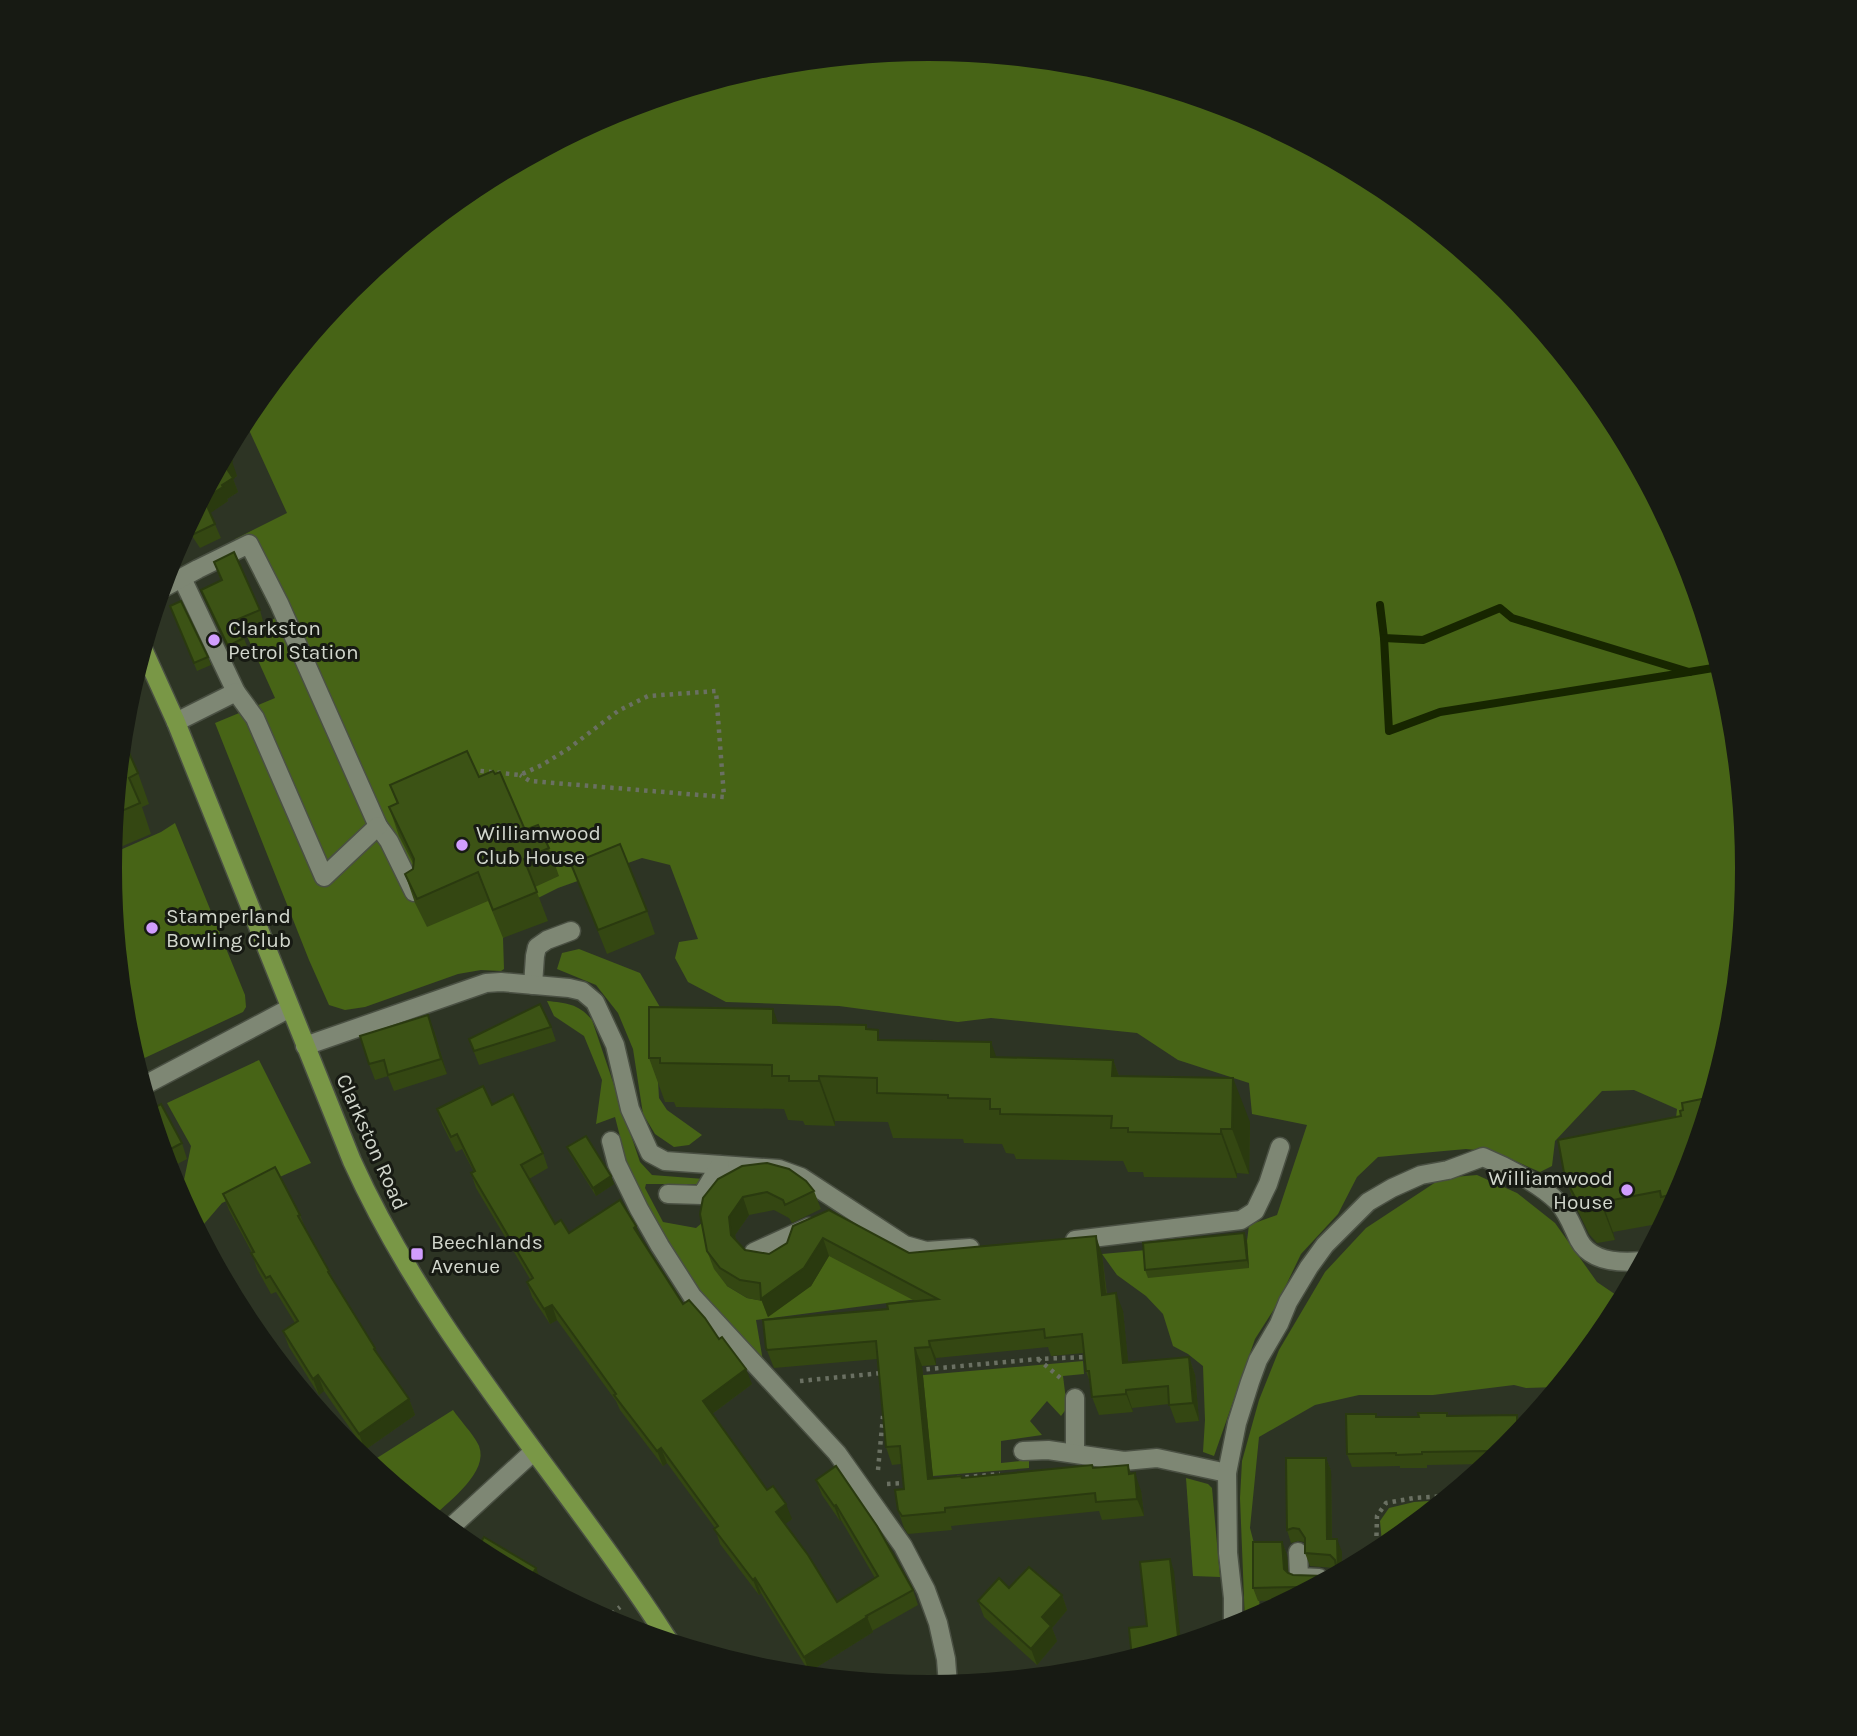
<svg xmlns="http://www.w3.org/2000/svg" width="1857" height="1736" font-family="Karla,sans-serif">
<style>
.green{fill:#476416}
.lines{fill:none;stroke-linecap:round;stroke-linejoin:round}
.stream{stroke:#172600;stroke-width:8}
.minor-casing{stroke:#4a5043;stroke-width:21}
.major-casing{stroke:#4a5043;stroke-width:21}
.path{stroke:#6a7062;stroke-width:4.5;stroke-dasharray:3.5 5;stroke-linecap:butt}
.minor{stroke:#7e8774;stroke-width:18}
.major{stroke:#799746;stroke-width:18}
.wall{fill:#344712}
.shaded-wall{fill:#2a3a0f}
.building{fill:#3c5315;stroke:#2a3a0f;stroke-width:2}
.poi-dot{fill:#d19dfe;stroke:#171a13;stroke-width:2.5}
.labels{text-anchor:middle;stroke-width:6;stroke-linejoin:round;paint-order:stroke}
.poi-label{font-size:21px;fill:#d2d7cd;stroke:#171a13;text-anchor:start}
.street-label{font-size:21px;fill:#d2d7cd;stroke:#171a13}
</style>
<rect width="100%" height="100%" fill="#2d3424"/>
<!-- green -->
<g class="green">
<polygon points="929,49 1089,65 1242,112 1384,187 1508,289 1610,413 1685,555 1732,709 1747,868 1732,1028 1704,1119 1676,1118 1677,1109 1634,1090 1602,1091 1555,1141 1552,1166 1540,1172 1495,1152 1466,1149 1378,1157 1357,1177 1338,1214 1301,1254 1276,1306 1255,1339 1214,1456 1203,1452 1205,1420 1203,1366 1188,1354 1173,1346 1163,1314 1146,1296 1117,1275 1102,1254 1247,1241 1249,1225 1277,1215 1307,1125 1252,1114 1249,1083 1178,1060 1137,1033 991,1018 958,1022 839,1006 726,1002 688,982 675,958 679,942 698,939 670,865 642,858 558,888 538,898 503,938 504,969 501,971 481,970 458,974 365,1007 345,1010 329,1005 309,960 215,723 275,698 247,636 275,618 235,539 287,513 244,419 248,413 350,289 474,187 615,111 769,65"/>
<polygon points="175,823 245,995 246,1007 243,1012 136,1062 125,1027 110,868 111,854 161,832"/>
<polygon points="579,949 640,973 664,1014 656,1046 659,1098 667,1110 702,1135 689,1145 674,1147 655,1134 643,1114 633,1049 618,1013 596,985 557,969 562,953"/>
<path d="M547,1001C567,1003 579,1004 592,1020L640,1162L652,1175L704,1179V1184H646L645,1188L663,1222L696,1228L710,1216L727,1286L747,1298L769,1302L811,1286L825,1262L828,1236L918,1299L756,1320L763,1361L709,1307L665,1241L633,1187L615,1117L596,1124L602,1080L584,1036L554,1016Z"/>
<polygon points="259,1060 311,1163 222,1203 198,1231 179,1195 184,1180 191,1146 167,1103"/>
<polygon points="1477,1175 1517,1193 1555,1223 1597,1282 1622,1299 1609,1323 1557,1387 1526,1388 1514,1385 1433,1395 1359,1395 1315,1405 1259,1437 1250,1528 1257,1555 1260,1615 1245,1623 1240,1498 1242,1461 1259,1400 1279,1350 1325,1272 1366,1228 1442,1178"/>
<polygon points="1083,1361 1084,1374 1063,1376 1067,1408 1061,1416 1047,1401 1030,1421 1042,1435 1001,1441 1001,1463 1029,1460 1029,1468 933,1476 913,1376"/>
<path d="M453,1410C459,1419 475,1436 479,1446C489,1472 450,1500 434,1516L369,1463Z"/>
<polygon points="1186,1478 1208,1484 1212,1488 1220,1577 1193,1576"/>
<polygon points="1443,1500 1391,1543 1382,1543 1380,1521 1389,1508 1414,1502"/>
</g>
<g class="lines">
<!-- stream -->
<g class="stream">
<polyline points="1380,605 1384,638 1423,640 1500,608 1512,618 1689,672 1719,667"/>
<polyline points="1384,638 1389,731 1440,712 1689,672"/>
</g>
<!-- minor casing -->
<g class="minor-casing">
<g id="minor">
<polyline points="182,578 236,692"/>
<polyline points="161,589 198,569 249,544 279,603 378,826 389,841 414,892"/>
<polyline points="176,722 236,692 255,718 324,877 378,826"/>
<polyline points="533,985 535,956 537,947 547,940 571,931"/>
<polyline points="305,1046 486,983 501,982 569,988 582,991 595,1002 615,1045 630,1109 650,1153 665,1161 779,1169 801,1177 905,1245 926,1251 970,1248"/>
<polyline points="143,1086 290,1008"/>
<polyline points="611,1141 617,1164 639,1209 660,1246 692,1296 837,1453 903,1546 926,1590 938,1623 946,1659 948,1685"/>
<polyline points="668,1194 702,1195 720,1165"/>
<polyline points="1075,1240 1241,1220 1255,1211 1268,1184 1280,1147"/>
<polyline points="754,1252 809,1227"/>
<polyline points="1075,1398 1075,1453"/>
<polyline points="1023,1451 1048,1450 1124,1461 1157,1458 1227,1473"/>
<polyline points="449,1529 533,1452"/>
<polyline points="1298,1552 1299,1577 1319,1578"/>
<path d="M1233,1627V1598L1228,1553L1227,1473L1237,1423L1250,1382L1258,1360L1279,1324L1288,1302L1309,1267L1325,1245L1368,1202L1392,1188L1421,1175L1448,1170L1483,1157C1507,1167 1540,1184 1558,1202C1568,1213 1573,1228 1579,1240C1591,1263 1621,1263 1642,1261"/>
</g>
</g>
<!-- major casing -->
<g class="major-casing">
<path id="major" d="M143,649L176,722L352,1161C432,1338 565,1479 669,1641"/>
</g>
<!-- path -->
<g class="path">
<polyline points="472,770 520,775 542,765 568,749 618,711 648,696 716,691 724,797 530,781 520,775"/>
<polyline points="1038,1359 1064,1381"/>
<polyline points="918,1370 1038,1359 1086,1357"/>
<polyline points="800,1381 882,1373"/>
<polyline points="878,1470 883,1416"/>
<polyline points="957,1478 1000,1474"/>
<polyline points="887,1484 906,1483"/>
<polyline points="1376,1553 1377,1516 1386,1503 1414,1498 1448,1496"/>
<polyline points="605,1619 620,1607"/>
</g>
<!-- minor -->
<use href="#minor" class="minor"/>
<!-- major -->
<use href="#major" class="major"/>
</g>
<!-- wall -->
<g class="wall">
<polygon points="226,453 237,476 233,479 238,492 227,499 228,501 210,513 221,538 200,548 186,527"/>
<polygon points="214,562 260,610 263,621 241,630 248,649 232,656 205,600 201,590 221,581"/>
<polygon points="170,606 208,657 211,665 197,671"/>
<polygon points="122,737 138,773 149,804 142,807 151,834 111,851"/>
<polygon points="479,777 525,830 549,848 559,876 535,887 548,921 503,938 488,901 427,927 415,903 405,874 413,869 414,865 399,836 389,807 397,804 390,785"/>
<polygon points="571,864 647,911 655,934 607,954"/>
<polygon points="778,1023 866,1025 868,1029 882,1041 996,1057 1113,1060 1119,1076 1250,1122 1249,1174 1237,1173 1237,1178 1144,1177 1143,1172 1128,1172 1123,1161 1016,1159 1014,1154 1006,1153 1002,1144 964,1143 963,1139 893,1138 888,1122 835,1121 835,1126 805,1125 803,1121 788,1120 784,1109 676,1107 674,1102 665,1102 649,1058"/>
<polygon points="551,1027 556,1041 479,1065 469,1039"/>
<polygon points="434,1031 447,1074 394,1091 388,1076 375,1080 369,1064"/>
<polygon points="1711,1097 1685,1182 1663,1223 1613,1232 1615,1240 1597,1243 1589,1234 1577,1209 1565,1178 1681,1116 1683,1110"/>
<polygon points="492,1105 543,1153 548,1168 529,1179 555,1224 569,1233 636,1226 642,1240 683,1304 752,1384 712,1414 767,1490 792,1519 785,1524 837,1602 875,1578 841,1520 840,1521 822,1495 816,1480 913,1590 918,1605 872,1631 873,1632 809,1672 761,1593 759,1595 720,1544 715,1528 667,1463 663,1466 620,1410 616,1401 557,1320 550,1324 532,1297 527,1282 530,1279 476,1188 471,1173 474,1172 462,1149 456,1152 442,1124 437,1109"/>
<polygon points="150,1110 182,1143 187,1159 168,1169"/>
<polygon points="567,1147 611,1176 614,1184 596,1196 570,1154"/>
<polygon points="718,1179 814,1191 821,1209 792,1223 789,1218 774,1210 749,1215 735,1235 736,1240 745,1250 769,1254 787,1243 793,1226 909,1253 1102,1254 1107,1294 1123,1311 1128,1363 1189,1357 1195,1375 1199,1421 1176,1423 1169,1404 1132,1408 1133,1412 1099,1415 1092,1397 1091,1385 1086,1371 1084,1353 1051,1356 1048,1347 936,1358 936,1365 922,1366 933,1478 962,1478 1092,1465 1093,1468 1128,1465 1131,1474 1141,1491 1144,1516 1102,1520 1099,1511 951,1526 952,1530 908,1534 904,1528 898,1510 904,1489 901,1464 892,1465 886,1447 877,1359 774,1368 766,1348 915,1301 829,1256 811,1286 768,1317 762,1301 747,1298 727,1286 714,1269 707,1251"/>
<polygon points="223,1194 300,1215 306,1230 329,1271 332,1278 375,1348 378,1355 409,1399 415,1415 365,1450 324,1391 319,1395 289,1347 283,1331 295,1323 276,1292 271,1294 257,1269 252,1253 229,1210"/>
<polygon points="1244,1233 1247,1241 1249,1268 1148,1278 1145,1270"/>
<polygon points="1517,1415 1522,1428 1507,1447 1487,1464 1427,1465 1427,1468 1400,1468 1400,1466 1352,1467 1347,1454 1448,1416"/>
<polygon points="1326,1458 1331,1471 1332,1539 1342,1552 1342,1571 1288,1600 1258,1601 1253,1588 1282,1542 1287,1555 1288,1573 1293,1575 1325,1576 1330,1575 1334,1568 1310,1566 1305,1553 1304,1542 1298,1541 1291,1543 1287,1530"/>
<polygon points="1009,1588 1062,1595 1067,1610 1052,1628 1057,1641 1037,1665 984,1617 978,1601"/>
</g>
<!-- shaded-wall -->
<g class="shaded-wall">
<polygon points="232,461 237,476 233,479 238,492 227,499 228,501 209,514 204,499 222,485 225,466"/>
<polygon points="773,1009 789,1053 773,1023"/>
<polygon points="428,1015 434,1031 447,1074 441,1059"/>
<polygon points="991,1042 1007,1087 991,1057"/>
<polygon points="1113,1060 1129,1104 1112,1076"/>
<polygon points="819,1076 835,1121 835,1126 819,1081"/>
<polygon points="1233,1078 1250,1122 1249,1174 1232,1129"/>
<polygon points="1221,1129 1237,1173 1237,1178 1221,1134"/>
<polygon points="611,1176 614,1184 596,1196 593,1188"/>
<polygon points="743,1197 749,1215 735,1235 738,1253 731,1235 729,1217"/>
<polygon points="1602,1202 1613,1232 1615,1240 1603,1209"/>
<polygon points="636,1226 642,1241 634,1228"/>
<polygon points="1244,1233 1247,1241 1249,1268 1247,1260"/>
<polygon points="1096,1236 1102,1254 1108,1313 1102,1295"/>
<polygon points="823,1238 829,1256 811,1286 768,1317 761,1299"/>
<polygon points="1116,1293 1123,1311 1130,1381 1123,1363"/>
<polygon points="552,1305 557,1320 550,1324 544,1309"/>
<polygon points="929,1341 936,1358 936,1365 930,1347"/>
<polygon points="915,1348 922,1366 935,1497 928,1479"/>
<polygon points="1189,1357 1195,1375 1199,1421 1193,1403"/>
<polygon points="746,1369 752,1384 709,1416 703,1401"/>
<polygon points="318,1375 324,1391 319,1395 313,1379"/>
<polygon points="1126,1390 1132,1408 1133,1412 1126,1394"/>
<polygon points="409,1399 415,1415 365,1450 359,1434"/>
<polygon points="1517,1415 1522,1428 1517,1435"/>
<polygon points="661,1448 667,1463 663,1466 657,1451"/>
<polygon points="1326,1458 1331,1471 1332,1552 1327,1539"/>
<polygon points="1135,1473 1141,1491 1144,1516 1137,1499"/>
<polygon points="786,1504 792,1519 781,1527 776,1512"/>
<polygon points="836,1505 841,1520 840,1521 834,1506"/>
<polygon points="1337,1539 1342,1552 1342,1571 1338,1574"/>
<polygon points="1282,1542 1287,1555 1289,1582 1284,1569"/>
<polygon points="1170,1559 1174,1571 1181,1643 1178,1637"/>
<polygon points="536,1568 543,1586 530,1579"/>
<polygon points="755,1578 761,1593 759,1595 753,1580"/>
<polygon points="1062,1595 1067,1610 1052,1628 1057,1641 1037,1665 1031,1649 1042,1617"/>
<polygon points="867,1617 873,1632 809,1672 804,1657"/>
</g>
<!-- building -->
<g class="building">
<polygon points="226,453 232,461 225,466 233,478 222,485 223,487 204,499 215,524 194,534 188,524"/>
<polygon points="234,552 260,610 236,620 244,638 228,646 201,590 222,580 214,562"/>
<polygon points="181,601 208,657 194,663 170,606"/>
<polygon points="122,737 138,773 129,778 140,803 115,814"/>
<polygon points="467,751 479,777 493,771 495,774 500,772 525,830 538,825 549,848 524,859 537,892 493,910 478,872 417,899 405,874 413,869 414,859 389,807 398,803 390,785"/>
<polygon points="620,844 647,911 598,930 571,864"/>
<polygon points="540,1004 551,1027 474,1051 469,1039"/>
<polygon points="649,1007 773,1009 773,1023 866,1025 866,1029 878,1030 878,1040 991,1042 991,1057 1113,1060 1112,1076 1233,1078 1232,1129 1221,1129 1221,1134 1128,1132 1128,1128 1111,1128 1112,1116 1000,1114 1000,1109 990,1109 990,1099 948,1098 948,1095 877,1093 877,1078 819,1076 819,1081 789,1081 789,1076 772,1076 772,1065 660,1063 660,1058 649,1058"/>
<polygon points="428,1015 441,1059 388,1075 384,1060 369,1064 360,1036"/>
<polygon points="483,1086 492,1105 513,1094 543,1153 521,1165 555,1224 561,1220 569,1233 620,1200 636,1226 634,1228 683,1304 689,1300 705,1318 719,1339 722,1337 746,1369 703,1401 767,1490 773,1486 786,1504 776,1512 808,1555 837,1602 878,1576 836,1505 834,1506 816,1480 836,1466 877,1526 913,1590 866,1616 867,1617 804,1657 755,1578 753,1580 714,1529 718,1526 661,1448 657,1451 614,1395 616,1394 552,1305 544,1309 527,1282 533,1278 471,1173 475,1171 457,1134 451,1137 437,1109"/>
<polygon points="1711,1097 1685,1182 1679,1193 1661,1197 1660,1191 1602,1202 1603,1209 1585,1212 1578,1203 1565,1178 1558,1140 1681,1116 1680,1111 1683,1110 1682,1103"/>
<polygon points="161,1104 182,1143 163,1153 150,1110"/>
<polygon points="586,1136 611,1176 593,1188 567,1147"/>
<polygon points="767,1163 789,1169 806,1181 814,1191 785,1205 783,1200 767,1192 743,1197 729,1217 731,1235 745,1250 769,1254 787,1243 793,1226 829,1210 909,1253 1096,1236 1102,1295 1116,1293 1123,1363 1189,1357 1193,1403 1169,1405 1168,1386 1126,1390 1126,1394 1092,1397 1089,1371 1086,1371 1082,1334 1045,1338 1044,1329 929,1341 930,1347 915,1348 928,1479 961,1476 962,1478 1092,1465 1093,1468 1128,1465 1129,1474 1135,1473 1137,1499 1096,1502 1095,1493 945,1508 945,1512 902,1516 898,1510 895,1490 904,1489 900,1446 886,1447 876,1341 767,1350 766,1348 763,1320 888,1309 887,1304 938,1299 823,1238 804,1268 761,1299 760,1283 740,1280 720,1268 707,1251 700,1214 703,1198 718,1179 742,1166"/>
<polygon points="275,1167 300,1215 298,1216 329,1271 328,1272 375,1348 374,1349 409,1399 359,1434 318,1375 313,1379 283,1331 298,1321 270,1276 266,1278 251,1253 254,1252 223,1194"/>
<polygon points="1244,1233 1247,1260 1145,1270 1143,1243"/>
<polygon points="1418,1413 1447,1413 1447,1416 1517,1415 1517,1435 1507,1447 1488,1463 1488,1451 1422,1452 1422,1454 1396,1455 1396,1453 1347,1454 1346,1414 1376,1414 1376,1417 1419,1417"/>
<polygon points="1286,1458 1326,1458 1327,1539 1337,1539 1338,1574 1296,1596 1296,1587 1253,1588 1253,1542 1282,1542 1284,1569 1288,1573 1293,1575 1325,1576 1330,1575 1336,1566 1335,1560 1330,1555 1305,1553 1305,1538 1299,1529 1293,1528 1287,1530"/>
<polygon points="484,1537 536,1568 530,1579 476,1550"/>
<polygon points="1170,1559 1178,1637 1199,1635 1199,1638 1132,1658 1129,1628 1147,1626 1140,1562"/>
<polygon points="1029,1567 1062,1595 1042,1617 1051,1626 1031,1649 978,1601 999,1578 1009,1588"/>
</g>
<!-- markers -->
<g class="poi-dot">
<circle cx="214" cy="640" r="7"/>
<circle cx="462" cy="845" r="7"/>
<circle cx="152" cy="928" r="7"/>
<circle cx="1627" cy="1190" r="7"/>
<rect x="410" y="1247" width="14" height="14" rx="3.5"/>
</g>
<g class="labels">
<!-- poi labels -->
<g class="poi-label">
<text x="228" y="635">Clarkston<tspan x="228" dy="24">Petrol Station</tspan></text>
<text x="476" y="840">Williamwood<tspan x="476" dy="24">Club House</tspan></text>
<text x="166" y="923">Stamperland<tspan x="166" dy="24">Bowling Club</tspan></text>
<text x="1613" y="1185" text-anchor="end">Williamwood<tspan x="1613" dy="24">House</tspan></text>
<text x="431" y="1249">Beechlands<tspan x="431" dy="24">Avenue</tspan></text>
</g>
<!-- street labels -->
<g class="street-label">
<text transform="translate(372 1142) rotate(66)" y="7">Clarkston Road</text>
</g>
</g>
<!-- crop -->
<path d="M0 0H1857V1736H0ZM928 61H929A806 806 0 0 1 1735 867V869A806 806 0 0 1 929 1675H928A806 806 0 0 1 122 869V867A806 806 0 0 1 928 61Z" fill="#171a13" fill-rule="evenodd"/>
</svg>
